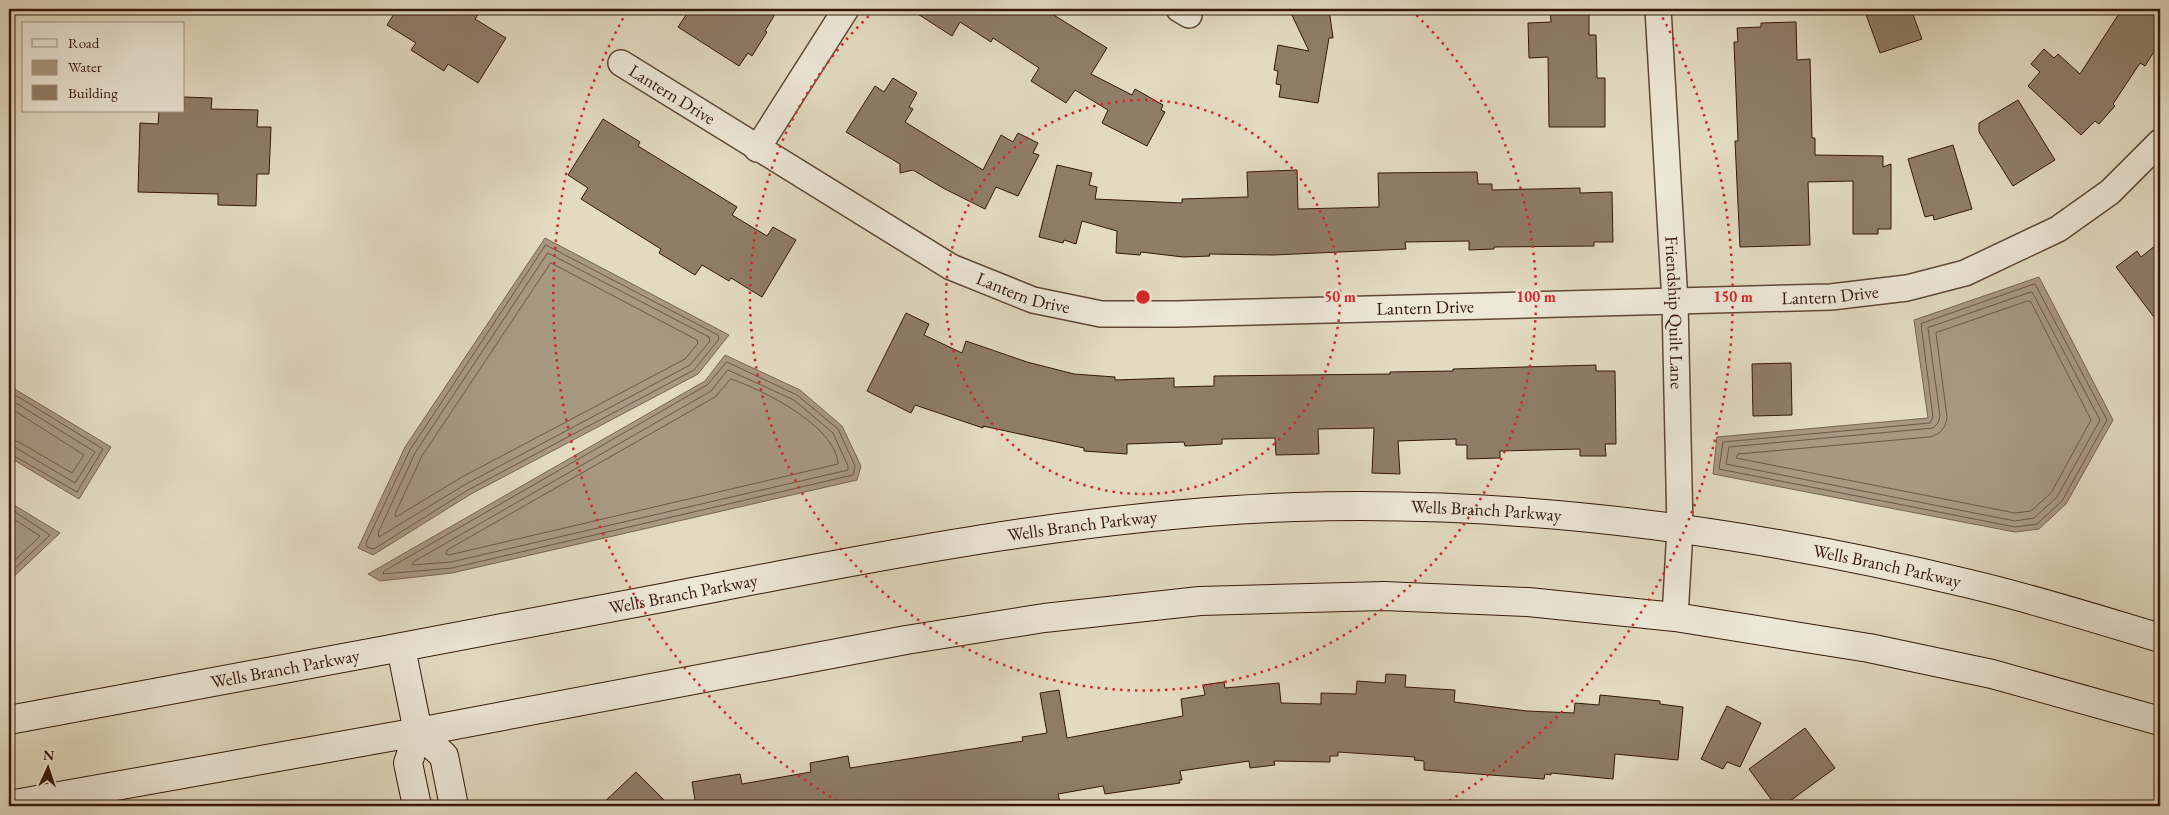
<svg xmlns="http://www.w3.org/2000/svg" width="2169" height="815" font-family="'EB Garamond',serif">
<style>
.water{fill:#a79882;stroke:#796551}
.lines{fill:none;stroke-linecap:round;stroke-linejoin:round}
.shore{stroke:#6e5845;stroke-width:1}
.building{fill:#8f7d68;stroke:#351808}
.street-casing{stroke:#604836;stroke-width:28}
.secondary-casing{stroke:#351808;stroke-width:30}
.street{stroke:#ece7d7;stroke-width:25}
.secondary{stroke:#ece7d7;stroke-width:28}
.ring{fill:none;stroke:#d62828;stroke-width:2.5;stroke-dasharray:2.5 5}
.labels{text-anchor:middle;stroke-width:4.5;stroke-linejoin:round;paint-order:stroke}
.street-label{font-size:18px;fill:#351808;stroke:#ece7d7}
.centre{fill:#d62828;stroke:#ece7d7;stroke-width:2.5}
.ring-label{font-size:15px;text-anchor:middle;font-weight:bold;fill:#d62828;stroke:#ece7d7;stroke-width:4.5;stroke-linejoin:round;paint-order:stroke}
</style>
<rect width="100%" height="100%" fill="#e2dac1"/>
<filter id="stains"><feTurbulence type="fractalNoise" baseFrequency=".004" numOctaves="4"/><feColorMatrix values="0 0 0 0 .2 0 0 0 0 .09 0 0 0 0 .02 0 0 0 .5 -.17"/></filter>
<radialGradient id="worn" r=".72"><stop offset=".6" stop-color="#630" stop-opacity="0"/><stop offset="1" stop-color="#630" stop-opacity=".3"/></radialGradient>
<!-- water -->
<g class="water">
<polygon points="545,238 729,335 698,374 471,494 373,555 358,548 405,447"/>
<polygon points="2039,277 2113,420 2066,504 2039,529 2015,532 1713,474 1717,437 1928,418 1914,320"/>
<polygon points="725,355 800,390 842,426 861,466 857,480 452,573 380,581 368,574 705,381"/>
<polygon points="13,388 111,447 79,499 9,457 9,396"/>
<polygon points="9,502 60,533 9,581"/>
</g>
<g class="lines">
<!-- shore -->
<g class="shore">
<polygon points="546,245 718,335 719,339 694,370 468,490 374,549 367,547 366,543 410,450"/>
<polygon points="548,253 709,337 710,341 690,365 466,484 379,537 378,533 415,453"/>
<polygon points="551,263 697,340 698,343 685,359 462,477 396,517 395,514 422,456"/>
<polygon points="2035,284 2107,420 2062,501 2037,524 2015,527 1719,469 1723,442 1930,423 1933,417 1921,324"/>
<polygon points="2032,292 2100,420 2057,497 2034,518 2015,521 1726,464 1729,447 1933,428 1938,423 1940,416 1928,328"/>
<path d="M2028,301L2031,302L2091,420L2051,493L2031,511L2015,513L1736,458L1738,454L1929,437C1940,435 1946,428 1947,417L1936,333Z"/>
<polygon points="727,362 797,395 838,429 855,466 853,475 452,568 383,574 384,571 707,385"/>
<polygon points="728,370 794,400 833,433 848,466 848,470 451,562 412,565 413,562 711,391"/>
<path d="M731,379C763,390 836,426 838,464L449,555L446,554L447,550L715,397Z"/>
<polyline points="9,398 17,396 103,449 77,492 9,453"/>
<polyline points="9,404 16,403 95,452 75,483 16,448 9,447"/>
<polyline points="9,411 15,411 84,455 72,473 19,442 9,439"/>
<polyline points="9,508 50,535 9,574"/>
<polyline points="9,516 40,536 9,566"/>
</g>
</g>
<!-- building -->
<g class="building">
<polygon points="397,9 482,9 475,19 506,38 478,83 448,64 444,71 411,50 416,43 387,25"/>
<polygon points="690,9 778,9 765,31 767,32 752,56 748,53 739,66 678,27"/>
<polygon points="910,9 1044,9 1107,48 1091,74 1132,95 1135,89 1163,105 1161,110 1165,112 1147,146 1102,123 1108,110 1075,90 1066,103 1031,81 1039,68 993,38 991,42 960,22 952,36"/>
<polygon points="1289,9 1329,9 1333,38 1329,38 1318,103 1279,97 1281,85 1276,84 1278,71 1274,70 1278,45 1309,51"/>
<polygon points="1550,9 1589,9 1589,35 1596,35 1597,78 1605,78 1605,127 1549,127 1548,57 1529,58 1528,23 1551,22"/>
<polygon points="1864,9 1911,9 1922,39 1880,53"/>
<polygon points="2122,9 2160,9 2160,42 2145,66 2140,63 2113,104 2115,106 2099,124 2095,121 2081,135 2028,86 2040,72 2031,64 2044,49 2054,58 2058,54 2080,74"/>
<polygon points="1796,22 1797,60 1810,59 1812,138 1815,138 1815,155 1883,156 1883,167 1891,164 1891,229 1878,229 1878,234 1853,234 1853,181 1808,182 1810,245 1740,247 1735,141 1738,141 1734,42 1738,42 1737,28 1761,27 1761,23"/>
<polygon points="893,78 917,93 909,107 913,109 905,122 983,170 1001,135 1013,142 1018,133 1038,143 1033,153 1039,155 1018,196 996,187 985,209 943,188 913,170 900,173 900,164 846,132 875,86 884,92"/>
<polygon points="184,97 212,98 211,109 258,110 257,127 271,127 269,174 257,174 256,206 218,205 218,194 138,192 140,123 158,124 159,111 184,111"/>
<polygon points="2018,100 2055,160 2013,186 1979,132 1979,123"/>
<polygon points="603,119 640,142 638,146 737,207 732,215 767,236 773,227 796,240 762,297 731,278 729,281 702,265 695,275 659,253 661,249 581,199 588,188 568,175"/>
<polygon points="1953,145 1972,209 1934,220 1933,215 1925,217 1908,159"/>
<polygon points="1057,165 1092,173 1089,185 1097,187 1095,199 1182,203 1182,199 1248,197 1247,172 1297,170 1298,209 1379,207 1378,173 1477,172 1478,184 1492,184 1492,190 1580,188 1580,193 1612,192 1613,242 1594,242 1594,246 1494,247 1494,249 1469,250 1469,241 1405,242 1406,249 1273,255 1209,254 1210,256 1183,257 1141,252 1140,255 1116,253 1117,231 1082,221 1076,244 1064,240 1063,243 1039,237"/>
<polygon points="2160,242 2160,325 2116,267 2137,251 2141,257"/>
<polygon points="906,313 929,324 924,335 962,353 966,341 1027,362 1074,374 1115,377 1115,380 1174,378 1174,387 1214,386 1214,376 1390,374 1390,372 1453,371 1453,369 1596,365 1596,371 1615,371 1616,444 1605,444 1606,456 1580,456 1580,449 1500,451 1500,458 1467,459 1467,445 1456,445 1456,439 1398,441 1400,474 1372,473 1374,428 1318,429 1319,454 1276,455 1275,438 1222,439 1222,444 1185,446 1184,442 1127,444 1127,454 1084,451 1084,448 983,426 983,428 915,405 911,413 867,391"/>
<polygon points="1791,363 1792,415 1753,416 1752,364"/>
<polygon points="1386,674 1406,675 1405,687 1455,690 1454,702 1527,711 1574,713 1575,703 1599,705 1600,695 1660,701 1660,704 1683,707 1678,760 1615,754 1613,779 1551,773 1551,775 1545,774 1544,779 1424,770 1424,761 1414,760 1415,757 1338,752 1338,756 1330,756 1330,762 1274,761 1275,765 1250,768 1249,761 1180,771 1182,780 1179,780 1180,783 1105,794 1103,786 1058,794 1060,802 1034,806 1034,804 1009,806 696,806 692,782 740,774 742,784 811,772 810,763 848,756 850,768 1023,741 1022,737 1047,733 1040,693 1059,690 1067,738 1183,716 1181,699 1205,695 1203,685 1224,682 1225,688 1279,683 1281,703 1321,704 1321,693 1356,694 1357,681 1385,683"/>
<polygon points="1727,706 1761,723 1740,767 1727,762 1723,769 1701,759"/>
<polygon points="1805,728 1835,768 1783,806 1776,806 1749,769"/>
<polygon points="636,772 670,806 600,806"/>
</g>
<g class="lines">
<!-- street casing -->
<g class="street-casing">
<g id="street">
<polyline points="1179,9 1189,15"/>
<path id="s1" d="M1658,9L1675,302L1680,529L1675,617"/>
<path id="s2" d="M621,63L951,267L1033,300L1101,314H1177L1831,297L1907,288L1965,273L2058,229L2110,192L2160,142"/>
<polyline points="757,149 846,9"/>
</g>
</g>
<!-- secondary casing -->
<g class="secondary-casing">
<g id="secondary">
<polyline points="401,648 418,732 408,763 417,806"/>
<path id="s3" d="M9,720C228,679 448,639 667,597C875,557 1083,514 1296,507C1523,500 1750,531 1970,584C2034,599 2097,619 2160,638"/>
<polyline points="418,732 444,756 454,806"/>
<polyline points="9,805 418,732 906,640 1044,618 1200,601 1384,596 1528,602 1675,617 1869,648 1992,674 2160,721"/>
</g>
</g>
<!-- street -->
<use href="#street" class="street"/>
<!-- secondary -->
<use href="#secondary" class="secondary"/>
</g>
<!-- distance rings -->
<g class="ring">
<circle cx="1143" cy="297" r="197"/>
<path d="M1411 10A393 393 0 1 1 875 10"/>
<path d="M844 805A590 590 0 0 1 627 11M1659 11A590 590 0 0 1 1442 805"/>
</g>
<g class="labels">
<!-- street labels -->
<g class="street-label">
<text dy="6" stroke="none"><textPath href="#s2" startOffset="60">Lantern Drive</textPath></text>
<text dy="6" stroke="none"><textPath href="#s2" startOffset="465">Lantern Drive</textPath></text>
<text dy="6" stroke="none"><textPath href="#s2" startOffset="1275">Lantern Drive</textPath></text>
<text dy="6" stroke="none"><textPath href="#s2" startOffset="870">Lantern Drive</textPath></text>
<text dy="6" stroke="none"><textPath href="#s1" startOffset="304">Friendship Quilt Lane</textPath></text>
<text dy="6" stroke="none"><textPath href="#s3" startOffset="1496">Wells Branch Parkway</textPath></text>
<text dy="6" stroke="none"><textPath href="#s3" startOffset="1091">Wells Branch Parkway</textPath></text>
<text dy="6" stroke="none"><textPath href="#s3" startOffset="1901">Wells Branch Parkway</textPath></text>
<text dy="6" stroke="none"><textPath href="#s3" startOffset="686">Wells Branch Parkway</textPath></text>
<text dy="6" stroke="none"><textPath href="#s3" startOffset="281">Wells Branch Parkway</textPath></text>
</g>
</g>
<circle cx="1143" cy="297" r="8" class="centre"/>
<g class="ring-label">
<text x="1340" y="302">50 m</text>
<text x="1536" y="302">100 m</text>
<text x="1733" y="302">150 m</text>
</g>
<!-- margin -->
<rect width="2169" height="815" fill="none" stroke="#e2dac1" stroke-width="30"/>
<rect x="10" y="10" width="2149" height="795" fill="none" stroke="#351808" stroke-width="2.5"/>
<rect x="15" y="15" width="2139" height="785" fill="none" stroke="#351808"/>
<!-- legend -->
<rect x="22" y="22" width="162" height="90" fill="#ece7d7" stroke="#a39484"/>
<rect x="32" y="39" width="25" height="8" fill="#ece7d7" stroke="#a39484"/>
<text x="68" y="48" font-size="15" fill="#351808">Road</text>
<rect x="32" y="60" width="25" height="15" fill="#a79882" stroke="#a39484"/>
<text x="68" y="72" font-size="15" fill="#351808">Water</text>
<rect x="32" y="85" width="25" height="15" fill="#8f7d68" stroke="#a39484"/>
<text x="68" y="98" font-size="15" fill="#351808">Building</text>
<!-- north arrow -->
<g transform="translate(48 768) rotate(3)" stroke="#ece7d7" stroke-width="4" paint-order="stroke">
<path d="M0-4L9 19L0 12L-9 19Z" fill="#351808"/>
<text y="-8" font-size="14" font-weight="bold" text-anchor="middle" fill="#351808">N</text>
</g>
<rect width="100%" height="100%" filter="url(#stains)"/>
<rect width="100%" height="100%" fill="url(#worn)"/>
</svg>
